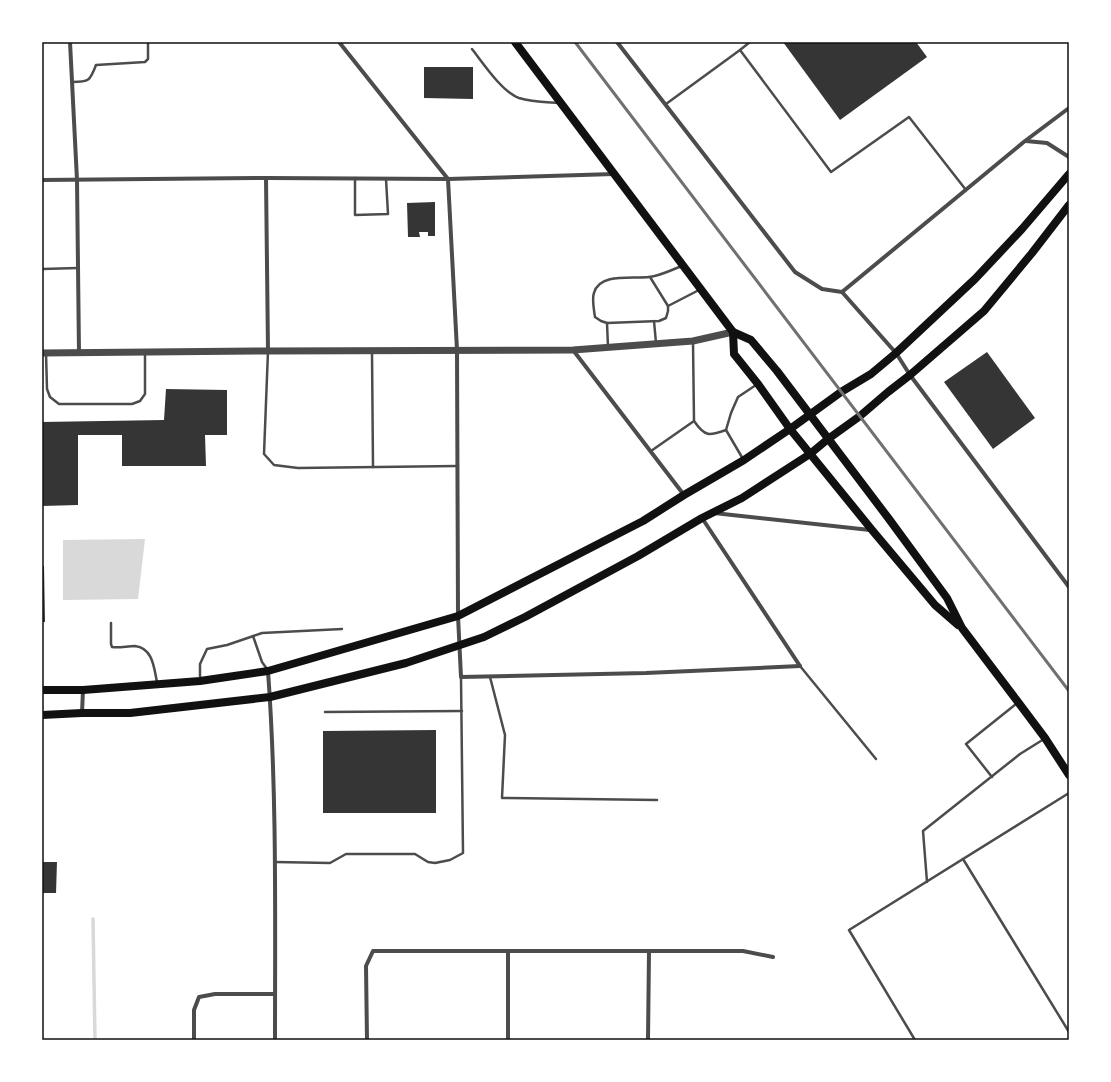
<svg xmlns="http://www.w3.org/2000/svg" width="1111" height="1082" font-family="'Titillium Web',sans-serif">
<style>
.water{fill:#d9d9d9}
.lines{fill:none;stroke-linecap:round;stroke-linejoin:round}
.stream{stroke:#d9d9d9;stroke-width:3.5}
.building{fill:#353535}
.service{stroke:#4c4c4c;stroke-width:2.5}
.minor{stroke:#4c4c4c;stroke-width:4}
.tertiary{stroke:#4c4c4c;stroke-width:7}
.secondary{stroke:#111;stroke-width:8}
.primary{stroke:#111;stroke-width:8}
.rail{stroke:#707070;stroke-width:3}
.neatline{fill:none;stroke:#111;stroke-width:1.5}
</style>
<rect width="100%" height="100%" fill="#fff"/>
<!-- water -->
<polygon class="water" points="145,539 138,599 63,600 63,540"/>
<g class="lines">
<!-- stream -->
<polyline class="stream" points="93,919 95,1040"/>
</g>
<!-- building -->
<g class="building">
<polygon points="783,42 916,42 927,57 840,120"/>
<polygon points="424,67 473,67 473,99 424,98"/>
<polygon points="435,202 435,236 428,236 428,232 419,232 420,237 408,237 407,203"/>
<polygon points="987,352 1035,418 993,449 944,382"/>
<polygon points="166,389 227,390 227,435 205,435 206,466 122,466 122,435 78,435 78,505 42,506 42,422 164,420"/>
<polygon points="42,566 44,566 45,622 42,622"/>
<polygon points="436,730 436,813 323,813 323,731"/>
<polygon points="42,862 57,862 56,893 42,893"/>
</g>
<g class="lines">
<!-- service -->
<g class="service">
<path d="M472,49C483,63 502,92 519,98C532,102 546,102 559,103"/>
<polyline points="740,50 750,42"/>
<path d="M72,82C89,82 90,81 96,65L145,62L148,59V42"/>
<polyline points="666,104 740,50 831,172 909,117 966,190"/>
<polyline points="355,178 355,215 388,214 386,179"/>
<polyline points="42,269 78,268"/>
<polyline points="668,306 699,290"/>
<polyline points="654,321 656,343"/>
<polyline points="607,323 659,321 666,318 668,311 668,306 650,277"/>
<path d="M693,342L694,421C705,437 709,436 726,430L731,413L738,397L756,385"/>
<path d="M608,347L607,323L601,321L595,317C594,311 592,298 594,293C599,272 634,279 649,277C660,276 671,270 682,266"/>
<polyline points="268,351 264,454 274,465 298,468 457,466"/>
<polyline points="372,352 373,467"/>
<polyline points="46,353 47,389 50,397 59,404 132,404 140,401 145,394 145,353"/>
<polyline points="726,430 743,459"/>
<polyline points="651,451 694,421"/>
<path d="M111,623V644L112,647C120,648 127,646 135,646C153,648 154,668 157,682"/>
<polyline points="253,636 262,662 267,669"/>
<polyline points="800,666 876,759"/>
<polyline points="490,677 505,735 502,798 657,800"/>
<polyline points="200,680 200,664 207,649 227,645 262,633 342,629"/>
<polyline points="325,712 462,711"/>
<polyline points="992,777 966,744 1016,704"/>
<polyline points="963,859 1069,1032"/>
<polyline points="275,862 330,863 346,854 415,854 428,862 435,863 450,860 463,853 461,677"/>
<polyline points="927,882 923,831 1020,754 1044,739"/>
<polyline points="915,1040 849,930 1069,793"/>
</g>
<!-- minor -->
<g class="minor">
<polyline points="70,42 77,180 79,353"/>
<polyline points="339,42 448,179"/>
<polyline points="617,42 795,272 822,289 842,292 896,353 910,375 1069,587"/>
<polyline points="1026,141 1047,143 1069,157"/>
<polyline points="266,178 268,351"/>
<polyline points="448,179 457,350 458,616 461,677 646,673 800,666"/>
<polyline points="42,180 266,178 448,179 614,174"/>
<polyline points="842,292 1025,141 1069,108"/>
<polyline points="573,350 684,495"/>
<polyline points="714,513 870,530"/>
<polyline points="702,518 800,666"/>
<path d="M268,671C277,794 275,917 275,1040"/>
<polyline points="82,713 83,690"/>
<polyline points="508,951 508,1040"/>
<polyline points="194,1040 194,1010 199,997 215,994 275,994"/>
<polyline points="367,1040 366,966 373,951 743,951 773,957"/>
<polyline points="648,1040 649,951"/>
</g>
<!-- tertiary -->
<polyline class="tertiary" points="42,353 268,351 573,350 693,341 733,332"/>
<!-- secondary -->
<g class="secondary">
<polyline points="42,690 83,690 200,681 268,671 458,616 643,521 684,495 744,460 790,429 841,392 871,374 896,353 975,279 1022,229 1069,174"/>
<polyline points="42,715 82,713 130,713 270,697 406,663 484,637 525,617 638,556 702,518 742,498 810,454 828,439 860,416 888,392 910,375 984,311 1032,253 1069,205"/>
</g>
<!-- primary -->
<g class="primary">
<polyline points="515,42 733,332 751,340 777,371 889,519 947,598 962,628 1018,702 1045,738 1069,775"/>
<polyline points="733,332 734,354 758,384 790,429 872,530 935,605 958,625"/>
</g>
<!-- rail -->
<polyline class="rail" points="575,42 1069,691"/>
</g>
<!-- border -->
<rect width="1111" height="1082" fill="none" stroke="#ffffff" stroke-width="86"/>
<rect x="43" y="43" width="1025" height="996" class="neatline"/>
</svg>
